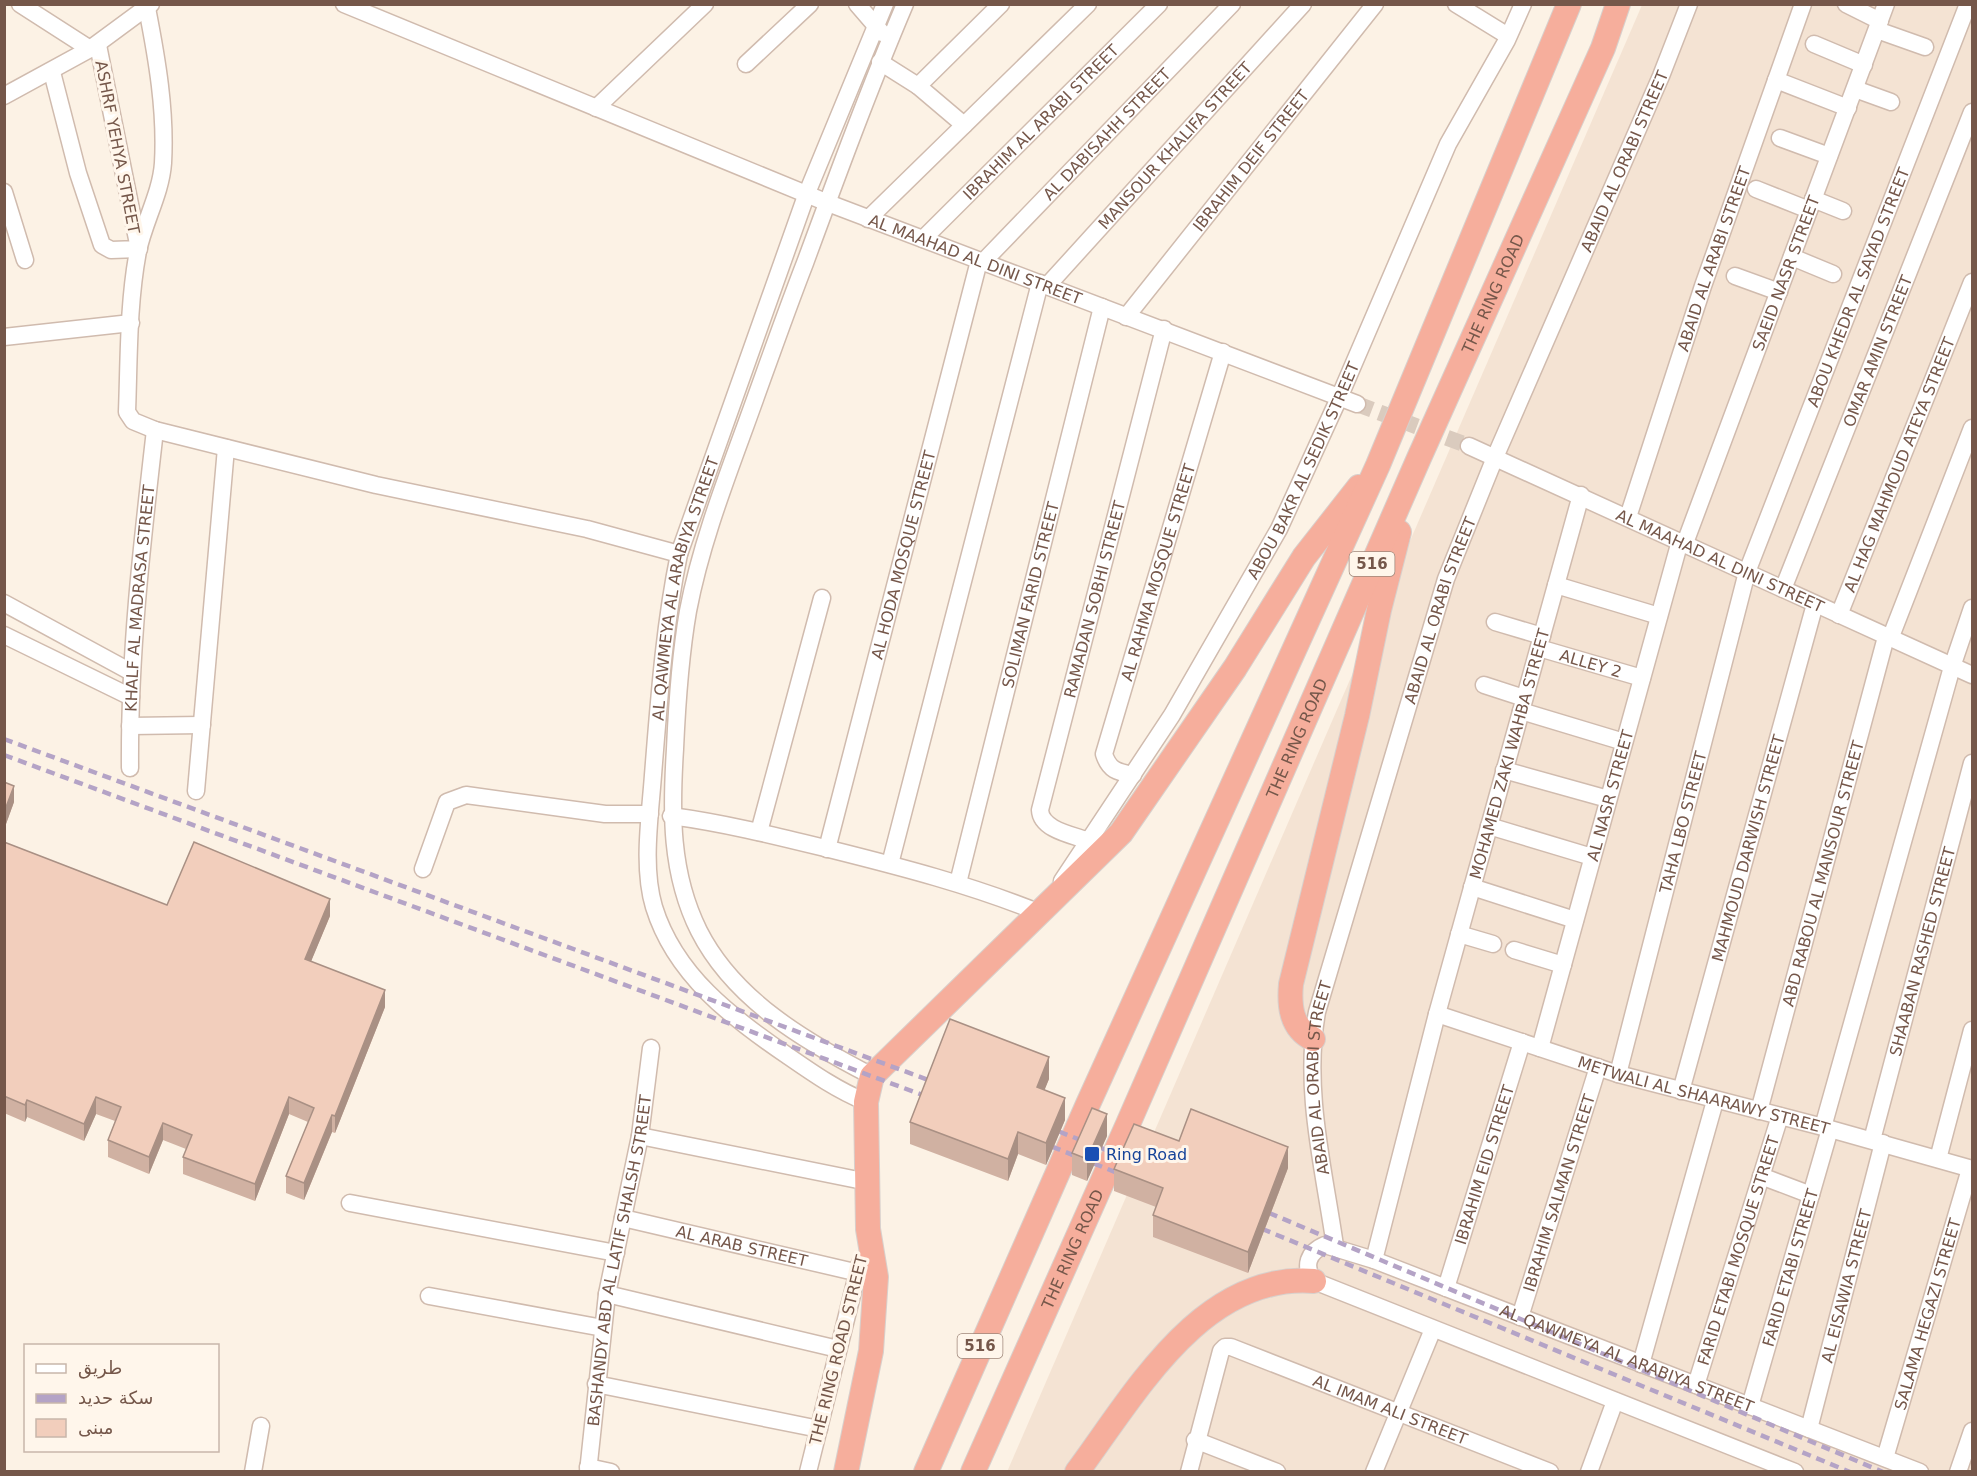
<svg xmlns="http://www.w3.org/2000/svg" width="1977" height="1476" font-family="'DejaVu Sans',Cairo,sans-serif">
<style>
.residential{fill:#f4e3d3}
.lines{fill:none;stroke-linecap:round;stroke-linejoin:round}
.minor-tunnel{stroke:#dacbbe;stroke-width:16;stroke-dasharray:16 8;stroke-linecap:butt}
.minor-casing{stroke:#d0bbae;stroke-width:19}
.highway-casing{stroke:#d8d0cc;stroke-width:26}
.minor{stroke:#fff;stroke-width:16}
.highway{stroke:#f6ae9c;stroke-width:24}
.rail{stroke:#b4a3c6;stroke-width:4.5;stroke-dasharray:9 6;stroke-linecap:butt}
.wall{fill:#d0b1a2}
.shaded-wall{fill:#a99084}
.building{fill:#f2cebc;stroke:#a99084;stroke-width:1.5}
.transit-dot{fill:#1a4fb4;stroke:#fff6eb;stroke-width:2}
.labels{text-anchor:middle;stroke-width:6;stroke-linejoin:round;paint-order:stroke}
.shield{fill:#fff6eb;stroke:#9e877a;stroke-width:1.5}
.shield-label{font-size:15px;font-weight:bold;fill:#75574a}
.street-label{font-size:16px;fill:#75574a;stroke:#fff6eb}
.transit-label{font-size:16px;fill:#164399;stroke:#fff6eb;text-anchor:start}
</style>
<rect width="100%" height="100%" fill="#fcf2e5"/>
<!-- residential -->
<polygon class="residential" points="1642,5 1972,5 1972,1471 1007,1472"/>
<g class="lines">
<!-- minor-tunnel -->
<polyline class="minor-tunnel" points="1357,404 1469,446"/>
<!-- minor casing -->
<g class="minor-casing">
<g id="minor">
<polyline points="20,4 90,49"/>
<path id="s1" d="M344,4L828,203L1357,404"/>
<polyline points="857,4 882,33"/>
<polyline points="1456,4 1508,36"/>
<polyline points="1846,4 1880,21"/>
<path d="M147,8C157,59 166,111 163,163C161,193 144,222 138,251C128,304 129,359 127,412L133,421L155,430L376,485L587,529L679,554"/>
<polyline points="1877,30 1925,47"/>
<polyline points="1814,44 1864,65"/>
<polyline points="880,62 918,86 1001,4"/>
<polyline points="746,64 810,4"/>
<polyline points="52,72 78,173 102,245 111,250 139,249 98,45"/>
<polyline points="1776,80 1848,108"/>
<polyline points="918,86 964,125"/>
<polyline points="1855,89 1891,102"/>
<polyline points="4,96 90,49 151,4"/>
<polyline points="596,108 705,4"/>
<polyline points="1780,138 1829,156"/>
<polyline points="1756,189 1809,210"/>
<polyline points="4,192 25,260"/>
<polyline points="1813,199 1843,211"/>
<polyline points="868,219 1088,4"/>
<path id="s2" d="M923,239L1159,4"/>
<polyline points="1792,257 1833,274"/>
<path id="s3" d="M983,262L1232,4"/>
<polyline points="1735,276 1779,292"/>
<path id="s4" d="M1047,286L1303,4"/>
<path id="s5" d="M1126,317L1375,4"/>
<polyline points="4,337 131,323"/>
<path id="s6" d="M1469,446L1972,675"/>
<path id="s7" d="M1628,517L1703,286L1803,4"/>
<path id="s8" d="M1685,543L1886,4"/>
<polyline points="1556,585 1659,616"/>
<path id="s9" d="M1783,589L1972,112"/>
<polyline points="4,603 131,672"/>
<path id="s10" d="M1839,615L1972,282"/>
<polyline points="1495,622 1542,636"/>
<polyline points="4,635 131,697"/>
<polyline points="1890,639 1972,428"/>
<path id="s11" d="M1539,648L1642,678"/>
<polyline points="1484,685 1524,698"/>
<polyline points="1521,711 1624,742"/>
<polyline points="130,726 202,725"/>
<path id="s12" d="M130,768C129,654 142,543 155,430"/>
<polyline points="1504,770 1608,799"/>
<path id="s13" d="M1133,775C1117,772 1109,770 1104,754L1223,352"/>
<polyline points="196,791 226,448"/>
<path d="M671,816C724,823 776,836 829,849C901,867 971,885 1040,913L1044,907"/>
<polyline points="1489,826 1592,857"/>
<polyline points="759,832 822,598"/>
<path id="s14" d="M1089,841C1073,835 1041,830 1040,810L1164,329"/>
<path id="s15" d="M827,849L979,261"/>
<polyline points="890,864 1040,283"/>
<polyline points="423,869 447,802 466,795 605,814 650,814"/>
<path id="s16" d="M1062,881L1172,715L1279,529L1339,398L1448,144L1507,40L1523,4"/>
<path id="s17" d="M958,883L1102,307"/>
<polyline points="1472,887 1575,920"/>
<polyline points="1459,934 1493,944"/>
<polyline points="1514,950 1563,965"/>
<path id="s18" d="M1437,1014L1618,1074L1823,1127L1972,1169"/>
<path id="s19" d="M1540,1048L1680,541"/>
<path id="s20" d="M1618,1074L1747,572L1968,4"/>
<path d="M872,1076C806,1042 734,1000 699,931C670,873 671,812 675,749C677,703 680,657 688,611C700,548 723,487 745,427C765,372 784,317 805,263C837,176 869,89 905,4"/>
<path id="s21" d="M1681,1091L1815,604"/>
<path id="s22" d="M866,1102C837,1090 814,1074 788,1056C732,1018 675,975 654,907C642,867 650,817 653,775C659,701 664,627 679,554L807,193L885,4"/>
<path id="s23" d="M1759,1111L1886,637"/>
<polyline points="1823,1127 1952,667 1972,608"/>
<polyline points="640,1136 868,1182"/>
<path id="s24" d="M1872,1140L1972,763"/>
<polyline points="1938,1159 1972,1030"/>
<polyline points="1761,1176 1811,1195"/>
<polyline points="350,1203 616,1253"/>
<path id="s25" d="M623,1218L876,1277"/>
<path id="s26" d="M1335,1246C1324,1169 1303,1090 1317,1012L1446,579L1496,455L1661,76L1689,4"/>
<path id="s27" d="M1374,1260L1437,1014L1581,495"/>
<path id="s28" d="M1446,1288L1522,1042"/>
<polyline points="607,1294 838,1349"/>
<polyline points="429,1296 603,1328"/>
<path id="s29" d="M1520,1317L1598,1067"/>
<polyline points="1641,1364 1715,1101"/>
<polyline points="596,1384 819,1429"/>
<path id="s30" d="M1696,1385L1780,1116"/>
<path id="s31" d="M1750,1406L1830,1129"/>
<path id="s32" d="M1809,1429L1883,1143"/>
<polyline points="1195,1440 1277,1472"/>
<path id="s33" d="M1885,1458L1970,1169"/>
<polyline points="588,1467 611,1472"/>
<polyline points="253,1472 261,1426"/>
<path id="s34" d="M588,1472L607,1294L640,1136L651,1048"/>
<polyline points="808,1472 860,1263"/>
<path id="s35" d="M1189,1472L1221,1351L1225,1347H1231L1550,1472"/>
<polyline points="1374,1472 1433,1329"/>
<polyline points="1589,1472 1615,1401"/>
<path id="s36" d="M1795,1472L1314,1281C1303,1266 1308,1252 1325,1245L1374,1260L1920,1472"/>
<polyline points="1958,1472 1972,1431"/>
</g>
</g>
<!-- highway casing -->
<g class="highway-casing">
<g id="highway">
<path d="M1313,1039C1291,1028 1289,1006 1291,984L1357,716L1379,610L1399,532"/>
<polyline points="846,1472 871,1351 876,1277 868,1229 866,1102 872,1076 1121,833 1235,668 1304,557 1359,487"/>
<polyline points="926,1472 1088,1104 1378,465 1569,4"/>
<path id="s37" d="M973,1472L1128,1124L1419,458L1603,48L1618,4"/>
<path d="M1077,1472C1135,1394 1202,1272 1314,1281"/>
</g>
</g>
<!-- minor -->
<use href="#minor" class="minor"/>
<!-- highway -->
<use href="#highway" class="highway"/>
<!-- rail -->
<g class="rail">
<polyline points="4,739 942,1085"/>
<polyline points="4,755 936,1100"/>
<polyline points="1045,1126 1134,1161"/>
<polyline points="1038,1141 1130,1178"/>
<polyline points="1255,1207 1883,1472"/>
<polyline points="1248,1223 1850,1472"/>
</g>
</g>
<!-- wall -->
<g class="wall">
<polygon points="4,782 14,802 6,824 4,823"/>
<polygon points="4,842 167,905 330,916 311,961 385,1007 335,1133 332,1132 304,1200 286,1193 286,1176 308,1122 289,1114 255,1201 183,1174 183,1157 186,1149 163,1140 149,1174 108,1157 108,1140 115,1121 96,1114 84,1141 27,1117 25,1122 4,1113"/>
<polygon points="1049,1079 1044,1090 1065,1120 1046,1165 1018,1154 1008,1181 910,1144 910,1122"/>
<polygon points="1107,1136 1087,1181 1072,1175 1072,1153"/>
<polygon points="1179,1141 1288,1168 1248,1273 1153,1237 1153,1215 1156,1207 1114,1191 1114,1169"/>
</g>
<!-- shaded-wall -->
<g class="shaded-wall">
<polygon points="14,786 14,802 6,824 6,807"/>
<polygon points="330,899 330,916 305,976 305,959"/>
<polygon points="385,990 385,1007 335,1133 335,1116"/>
<polygon points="1049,1057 1049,1079 1037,1109 1037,1087"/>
<polygon points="96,1097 96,1114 84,1141 84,1124"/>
<polygon points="289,1097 289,1114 255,1201 255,1184"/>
<polygon points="1065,1098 1065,1120 1046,1165 1046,1143"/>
<polygon points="27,1100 27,1117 25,1122 25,1105"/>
<polygon points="1107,1114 1107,1136 1087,1181 1087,1159"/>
<polygon points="332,1115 332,1132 304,1200 304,1183"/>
<polygon points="163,1123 163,1140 149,1174 149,1157"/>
<polygon points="1018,1132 1018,1154 1008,1181 1008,1159"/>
<polygon points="1288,1147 1288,1168 1248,1273 1248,1252"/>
</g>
<!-- building -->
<g class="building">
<polygon points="4,782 14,786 6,807 4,806"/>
<polygon points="4,842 167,905 194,842 330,899 305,959 385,990 335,1116 332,1115 304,1183 286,1176 314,1108 289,1097 255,1184 183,1157 192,1135 163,1123 149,1157 108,1140 121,1107 96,1097 84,1124 27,1100 25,1105 4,1096"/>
<polygon points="950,1019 1049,1057 1037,1087 1065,1098 1046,1143 1018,1132 1008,1159 910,1122"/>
<polygon points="1092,1108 1107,1114 1087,1159 1072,1153"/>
<polygon points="1191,1109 1288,1147 1248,1252 1153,1215 1163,1188 1114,1169 1134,1124 1179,1141"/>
</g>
<!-- markers -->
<rect class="transit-dot" x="1084" y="1146" width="16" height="16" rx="3"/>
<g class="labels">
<!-- shield labels -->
<g class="shield">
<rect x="1349.5" y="552" width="45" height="24" rx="4.5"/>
<rect x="957.5" y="1334" width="45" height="24" rx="4.5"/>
</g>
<g class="shield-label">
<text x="1372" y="569">516</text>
<text x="980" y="1351">516</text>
</g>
<!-- street labels -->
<g class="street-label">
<text dy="6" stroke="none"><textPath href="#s2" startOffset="166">IBRAHIM AL ARABI STREET</textPath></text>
<text dy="6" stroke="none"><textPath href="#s3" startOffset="178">AL DABISAHH STREET</textPath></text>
<text dy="6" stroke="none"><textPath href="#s4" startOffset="190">MANSOUR KHALIFA STREET</textPath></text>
<text transform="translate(118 147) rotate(79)" y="6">ASHRF YEHYA STREET</text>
<text dy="6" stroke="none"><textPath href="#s5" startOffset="200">IBRAHIM DEIF STREET</textPath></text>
<text dy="6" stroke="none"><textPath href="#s26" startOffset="1142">ABAID AL ORABI STREET</textPath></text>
<text dy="6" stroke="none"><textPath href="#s1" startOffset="681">AL MAAHAD AL DINI STREET</textPath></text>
<text dy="6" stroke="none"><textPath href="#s7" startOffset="272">ABAID AL ARABI STREET</textPath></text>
<text dy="6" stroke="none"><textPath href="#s8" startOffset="288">SAEID NASR STREET</textPath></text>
<text dy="6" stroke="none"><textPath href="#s20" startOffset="824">ABOU KHEDR AL SAYAD STREET</textPath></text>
<text dy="6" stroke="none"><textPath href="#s37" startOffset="1288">THE RING ROAD</textPath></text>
<text dy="6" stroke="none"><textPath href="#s9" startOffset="256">OMAR AMIN STREET</textPath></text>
<text dy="6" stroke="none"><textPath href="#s10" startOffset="162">AL HAG MAHMOUD ATEYA STREET</textPath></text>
<text dy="6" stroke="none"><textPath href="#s16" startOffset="477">ABOU BAKR AL SEDIK STREET</textPath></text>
<text dy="6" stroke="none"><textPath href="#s15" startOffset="304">AL HODA MOSQUE STREET</textPath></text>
<text dy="6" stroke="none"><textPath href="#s6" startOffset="276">AL MAAHAD AL DINI STREET</textPath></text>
<text dy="6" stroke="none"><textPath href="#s13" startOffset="228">AL RAHMA MOSQUE STREET</textPath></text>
<text dy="6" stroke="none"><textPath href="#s22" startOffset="618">AL QAWMEYA AL ARABIYA STREET</textPath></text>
<text dy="6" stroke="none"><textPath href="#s17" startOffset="297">SOLIMAN FARID STREET</textPath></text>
<text dy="6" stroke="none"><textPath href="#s12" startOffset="170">KHALF AL MADRASA STREET</textPath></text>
<text dy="6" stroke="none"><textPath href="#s14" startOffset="279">RAMADAN SOBHI STREET</textPath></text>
<text dy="6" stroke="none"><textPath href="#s26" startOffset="656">ABAID AL ORABI STREET</textPath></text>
<text dy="6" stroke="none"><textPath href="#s11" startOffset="54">ALLEY 2</textPath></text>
<text dy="6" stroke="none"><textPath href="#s37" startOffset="802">THE RING ROAD</textPath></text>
<text dy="6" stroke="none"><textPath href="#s27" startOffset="524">MOHAMED ZAKI WAHBA STREET</textPath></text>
<text dy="6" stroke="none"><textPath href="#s19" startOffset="262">AL NASR STREET</textPath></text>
<text dy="6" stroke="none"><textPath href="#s20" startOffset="260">TAHA LBO STREET</textPath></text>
<text dy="6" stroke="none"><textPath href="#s21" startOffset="252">MAHMOUD DARWISH STREET</textPath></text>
<text dy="6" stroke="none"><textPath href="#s23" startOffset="246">ABD RABOU AL MANSOUR STREET</textPath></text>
<text dy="6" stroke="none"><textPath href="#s24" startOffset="195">SHAABAN RASHED STREET</textPath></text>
<text dy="6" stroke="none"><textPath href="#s26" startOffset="170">ABAID AL ORABI STREET</textPath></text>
<text dy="6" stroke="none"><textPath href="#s18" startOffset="279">METWALI AL SHAARAWY STREET</textPath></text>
<text dy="6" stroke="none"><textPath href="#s28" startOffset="129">IBRAHIM EID STREET</textPath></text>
<text dy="6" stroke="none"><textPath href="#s29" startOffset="130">IBRAHIM SALMAN STREET</textPath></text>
<text dy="6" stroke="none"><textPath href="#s25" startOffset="122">AL ARAB STREET</textPath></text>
<text dy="6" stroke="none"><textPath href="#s37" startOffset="244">THE RING ROAD</textPath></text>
<text dy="6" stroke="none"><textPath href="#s30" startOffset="141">FARID ETABI MOSQUE STREET</textPath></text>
<text dy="6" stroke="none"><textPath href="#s34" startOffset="214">BASHANDY ABD AL LATIF SHALSH STREET</textPath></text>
<text dy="6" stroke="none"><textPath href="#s31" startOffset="144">FARID ETABI STREET</textPath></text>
<text dy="6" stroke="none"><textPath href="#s32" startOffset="148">AL EISAWIA STREET</textPath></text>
<text dy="6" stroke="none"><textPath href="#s33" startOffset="150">SALAMA HEGAZI STREET</textPath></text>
<text transform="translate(838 1350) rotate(-76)" y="6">THE RING ROAD STREET</text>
<text dy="6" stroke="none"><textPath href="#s36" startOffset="885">AL QAWMEYA AL ARABIYA STREET</textPath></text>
<text dy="6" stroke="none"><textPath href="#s35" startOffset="308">AL IMAM ALI STREET</textPath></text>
</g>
<!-- transit labels -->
<g class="transit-label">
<text x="1106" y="1160">Ring Road</text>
</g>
</g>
<!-- border -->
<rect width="1977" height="1476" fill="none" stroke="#75574a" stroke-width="12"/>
<!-- legend -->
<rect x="24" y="1344" width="195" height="108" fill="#fff6eb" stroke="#c8b6ab" stroke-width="1.5"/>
<rect x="36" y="1364" width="30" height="9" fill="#ffffff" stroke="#c8b6ab" stroke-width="1.5"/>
<text x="78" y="1374" font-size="18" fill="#75574a">طريق</text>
<rect x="36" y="1394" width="30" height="9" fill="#b4a3c6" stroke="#c8b6ab" stroke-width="1.5"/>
<text x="78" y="1404" font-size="18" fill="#75574a">سكة حديد</text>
<rect x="36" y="1419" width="30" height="18" fill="#f2cebc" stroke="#c8b6ab" stroke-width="1.5"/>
<text x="78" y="1434" font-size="18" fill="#75574a">مبنى</text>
</svg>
